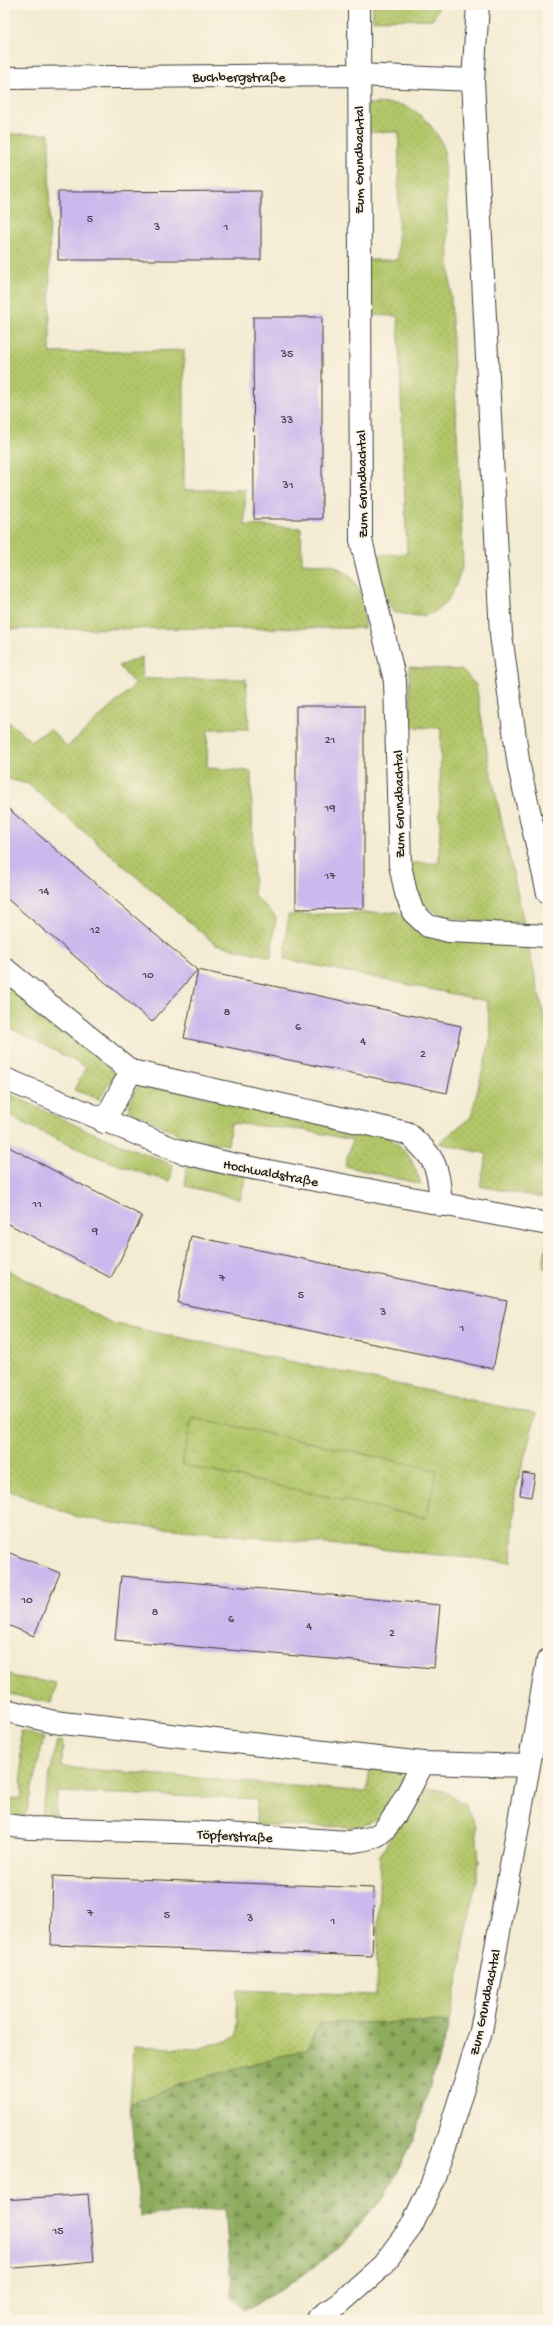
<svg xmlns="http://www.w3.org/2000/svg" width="553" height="2325" font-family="'Gochi Hand',sans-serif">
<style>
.grass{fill:url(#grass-dots);stroke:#677142}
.forest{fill:url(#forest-firs);stroke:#54643c}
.park{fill:url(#park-crowns);stroke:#677142}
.building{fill:#cbb8ed}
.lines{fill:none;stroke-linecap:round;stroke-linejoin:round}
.street-casing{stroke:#3c3b37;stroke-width:24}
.street{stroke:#fff;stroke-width:22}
.labels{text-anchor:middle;stroke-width:3.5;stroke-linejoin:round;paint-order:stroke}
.number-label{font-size:12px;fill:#484350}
.street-label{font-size:14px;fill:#1c1c1c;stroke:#fcf5e5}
</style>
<defs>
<pattern id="grass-dots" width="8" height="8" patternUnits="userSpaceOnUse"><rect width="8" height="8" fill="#b2c669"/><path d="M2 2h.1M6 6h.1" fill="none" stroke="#98aa5a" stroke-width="1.8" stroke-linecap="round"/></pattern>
<pattern id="forest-firs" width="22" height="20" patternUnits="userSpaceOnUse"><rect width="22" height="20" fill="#8dab5d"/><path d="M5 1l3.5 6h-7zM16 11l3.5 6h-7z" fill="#728a4c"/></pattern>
<pattern id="park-crowns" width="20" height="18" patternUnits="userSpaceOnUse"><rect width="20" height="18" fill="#b2c669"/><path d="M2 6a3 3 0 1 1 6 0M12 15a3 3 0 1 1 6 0" fill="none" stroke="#98aa5a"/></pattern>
</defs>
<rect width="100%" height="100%" fill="#fcf5e5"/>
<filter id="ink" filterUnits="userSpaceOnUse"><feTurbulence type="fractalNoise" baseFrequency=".025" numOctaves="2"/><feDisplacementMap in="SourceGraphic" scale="8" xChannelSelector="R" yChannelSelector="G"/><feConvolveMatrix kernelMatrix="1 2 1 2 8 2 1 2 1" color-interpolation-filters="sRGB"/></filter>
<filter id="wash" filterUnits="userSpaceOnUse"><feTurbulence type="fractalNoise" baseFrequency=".012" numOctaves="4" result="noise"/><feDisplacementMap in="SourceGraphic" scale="16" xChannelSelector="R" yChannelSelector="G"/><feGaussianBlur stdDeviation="0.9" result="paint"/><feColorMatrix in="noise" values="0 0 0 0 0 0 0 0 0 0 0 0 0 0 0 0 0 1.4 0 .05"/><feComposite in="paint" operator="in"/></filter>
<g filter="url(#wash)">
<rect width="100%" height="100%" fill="#f3ebd2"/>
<!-- grass -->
<g class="grass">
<polygon points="373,5 440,5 433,19 373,20"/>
<path d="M368,104C377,104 387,103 396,104C419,107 436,129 444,148L463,564C456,586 449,612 421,616C412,616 401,613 393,612L368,555L407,554L398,316L363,315L361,260H398L399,132H360Z"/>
<polygon points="5,134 49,134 50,353 184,350 184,490 245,490 245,525 301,528 302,563 333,565 350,575 363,595 364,628 5,629"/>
<polygon points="142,657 142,679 246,679 249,729 208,729 207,768 251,771 254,896 276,917 271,957 215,944 28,784 5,778 5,719 31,741 50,729 67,747 135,685 119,666"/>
<path d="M409,667L462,670L476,685L489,764L524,923C491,921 434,925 414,894C410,887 410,872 409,863H439L441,728L411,727Z"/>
<polygon points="398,912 415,928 528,945 548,1033 548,1196 539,1197 480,1186 487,1154 439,1143 471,1117 491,1036 487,1001 285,959 288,915"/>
<polygon points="5,979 117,1071 99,1099 74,1090 86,1067 5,1025"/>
<path d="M136,1087L167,1089L382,1135C408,1147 411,1158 421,1184L345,1166L352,1140L303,1130L231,1123L228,1145L185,1137L128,1110Z"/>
<path d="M5,1092L86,1130L173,1165L170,1181C115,1167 54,1140 5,1113Z"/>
<polygon points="187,1166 246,1176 240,1199 185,1186"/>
<polygon points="547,1240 548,1240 548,1270 543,1267"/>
<polygon points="5,1269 112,1323 536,1414 515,1493 511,1562 113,1523 74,1516 5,1489"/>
<polygon points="5,1672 15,1677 56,1683 51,1703 5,1693"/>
<polygon points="20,1731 44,1738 25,1818 5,1813 5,1799 22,1798"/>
<path d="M57,1741L63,1742L62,1767L367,1792L370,1767L397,1771L403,1777C393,1804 388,1818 359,1827L256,1825L257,1799L57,1792L56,1819L40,1820Z"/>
<polygon points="423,1787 444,1791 464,1804 476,1826 479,1863 450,2022 320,2023 307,2049 183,2083 130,2104 134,2046 198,2049 236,2037 238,1990 376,1995 380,1855"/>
</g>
<!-- forest -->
<polygon class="forest" points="450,2022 413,2140 384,2197 341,2246 287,2287 244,2310 232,2297 225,2209 140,2216 130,2104 183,2083 307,2049 320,2023"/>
<!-- park -->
<polygon class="park" points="192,1417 437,1470 426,1518 182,1465"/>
<g id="blocks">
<!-- building -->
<g class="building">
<polygon points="261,191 261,260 58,260 58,192"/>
<polygon points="253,317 322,317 322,519 254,519"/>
<polygon points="296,706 364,706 364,908 296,909"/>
<polygon points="5,806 197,970 152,1022 5,897"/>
<polygon points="198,970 461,1026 447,1093 184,1038"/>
<polygon points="5,1145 142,1216 111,1278 5,1222"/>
<polygon points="191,1236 507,1301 493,1369 178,1303"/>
<polygon points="523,1473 535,1475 531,1497 520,1495"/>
<polygon points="5,1551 60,1573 34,1636 5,1624"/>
<polygon points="121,1576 440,1605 434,1668 115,1640"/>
<polygon points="53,1876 374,1888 372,1956 51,1945"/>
<polygon points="88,2194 94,2261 5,2269 5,2200"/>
</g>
</g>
</g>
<g filter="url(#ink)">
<use href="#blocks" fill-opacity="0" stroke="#3c3b37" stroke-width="1"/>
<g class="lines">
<!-- street casing -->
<g class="street-casing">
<g id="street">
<polyline points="359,5 361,540 395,681 400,865 406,893 413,912 428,926 449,931 548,936"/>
<polyline points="478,5 473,80 501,635 519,767 548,893"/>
<polyline points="5,78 358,75 473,80"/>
<path d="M5,969L131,1071L407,1133C437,1159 438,1166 441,1205"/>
<polyline points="5,1079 181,1152 231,1164 548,1224"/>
<polyline points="104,1122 131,1071"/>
<polyline points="5,1710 54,1722 423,1763 528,1766"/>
<path d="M5,1825L30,1828L209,1833L349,1842C359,1840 370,1840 379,1834C394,1824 414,1780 423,1763"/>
<polyline points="316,2320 340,2303 383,2265 411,2227 431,2186 445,2146 481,2031 548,1660"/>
</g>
</g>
<!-- street -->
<use href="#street" class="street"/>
</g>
</g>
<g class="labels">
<!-- number labels -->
<g class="number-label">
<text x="90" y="222">5</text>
<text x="157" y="230">3</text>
<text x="226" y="230">1</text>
<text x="287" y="357">35</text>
<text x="287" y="423">33</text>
<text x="288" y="488">31</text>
<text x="330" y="743">21</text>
<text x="330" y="811">19</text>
<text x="330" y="879">17</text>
<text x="44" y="894">14</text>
<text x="95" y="933">12</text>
<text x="148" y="978">10</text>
<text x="227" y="1015">8</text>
<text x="298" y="1030">6</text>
<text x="363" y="1044">4</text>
<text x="423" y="1057">2</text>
<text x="37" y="1207">11</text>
<text x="95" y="1234">9</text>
<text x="222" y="1281">7</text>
<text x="301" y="1298">5</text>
<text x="383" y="1315">3</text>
<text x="462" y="1331">1</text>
<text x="27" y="1603">10</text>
<text x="155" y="1615">8</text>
<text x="231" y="1622">6</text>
<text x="309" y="1629">4</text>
<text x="392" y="1636">2</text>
<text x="90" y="1916">7</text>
<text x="167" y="1918">5</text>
<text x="250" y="1921">3</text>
<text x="333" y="1924">1</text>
<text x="58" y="2234">15</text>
</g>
<!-- street labels -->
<g class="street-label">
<text x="239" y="81">Buchbergstraße</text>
<text transform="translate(358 160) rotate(-90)" y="5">Zum Grundbachtal</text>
<text transform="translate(361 484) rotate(-91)" y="5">Zum Grundbachtal</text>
<text transform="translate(398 804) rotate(-91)" y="5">Zum Grundbachtal</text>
<text transform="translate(271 1172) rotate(11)" y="5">Hochwaldstraße</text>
<text transform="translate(235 1835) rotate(3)" y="5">Töpferstraße</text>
<text transform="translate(484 2002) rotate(-78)" y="5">Zum Grundbachtal</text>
</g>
</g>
<!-- margin -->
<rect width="553" height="2325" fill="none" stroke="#fcf5e5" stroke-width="20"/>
</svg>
